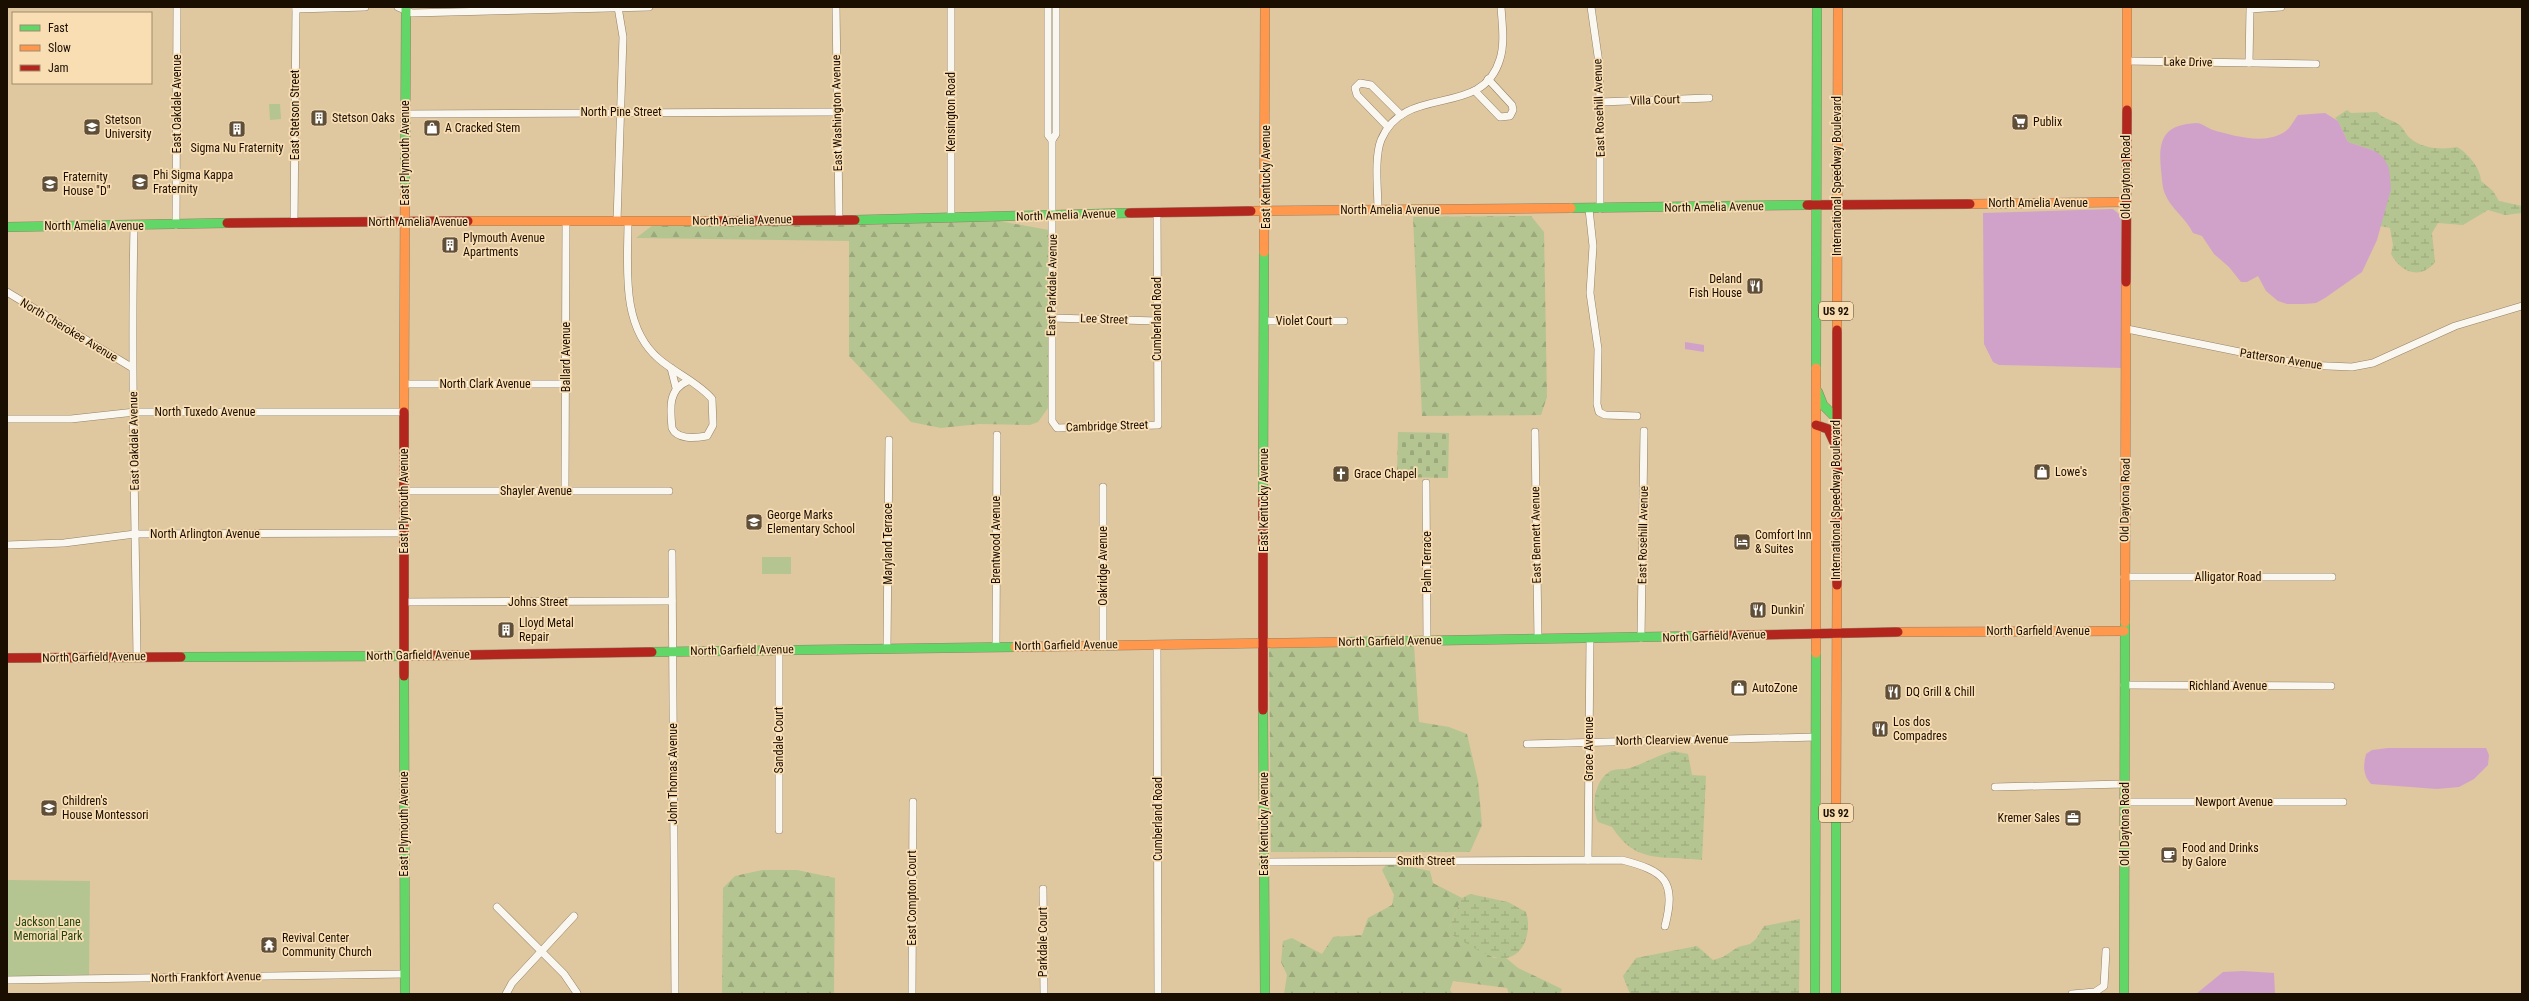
<svg xmlns="http://www.w3.org/2000/svg" width="2529" height="1001" font-family="'Roboto Condensed',sans-serif">
<style>
.green{fill:#b5c591}
.forest{fill:url(#forest-firs)}
.wetland{fill:url(#wetland-marsh)}
.cemetery{fill:url(#cemetery-stones)}
.water{fill:#d0a2c9}
.lines{fill:none;stroke-linecap:round;stroke-linejoin:round}
.street-casing{stroke:#938265;stroke-width:8}
.fast-casing{stroke:#938265;stroke-width:10}
.slow-casing{stroke:#938265;stroke-width:10}
.jam-casing{stroke:#938265;stroke-width:10}
.street{stroke:#faf7f1;stroke-width:7}
.fast{stroke:#63d668;stroke-width:9}
.slow{stroke:#ff974d;stroke-width:9}
.jam{stroke:#b3261e;stroke-width:9}
.labels{text-anchor:middle;stroke-width:3.5;stroke-linejoin:round;paint-order:stroke}
.shield{fill:#f9deb4;stroke:#5d4c36;stroke-width:1}
.shield-label{font-size:11px;font-weight:bold;fill:#1a0e00}
.street-label{font-size:12px;fill:#1a0e00;stroke:#f9deb4}
.poi-label{font-size:12px;fill:#1a0e00;stroke:#f9deb4;text-anchor:start}
.park-label{font-size:12px;fill:#1f4412;stroke:#f9deb4}
</style>
<defs>
<pattern id="forest-firs" width="22" height="20" patternUnits="userSpaceOnUse"><rect width="22" height="20" fill="#b5c591"/><path d="M5 1l3.5 6h-7zM16 11l3.5 6h-7z" fill="#9ba87b"/></pattern>
<pattern id="wetland-marsh" width="20" height="14" patternUnits="userSpaceOnUse"><rect width="20" height="14" fill="#b5c591"/><path d="M1 5h8M5 5V1M11 12h8M15 12V8" fill="none" stroke="#9ba87b"/></pattern>
<pattern id="cemetery-stones" width="16" height="16" patternUnits="userSpaceOnUse"><rect width="16" height="16" fill="#b5c591"/><path d="M2 7V4a2 2 0 0 1 4 0v3zM10 15v-3a2 2 0 0 1 4 0v3z" fill="#9ba87b"/></pattern>
</defs>
<rect width="100%" height="100%" fill="#dfc7a0"/>
<!-- green -->
<g class="green">
<polygon points="269,104 280,104 281,119 270,120"/>
<rect x="762" y="557" width="29" height="17"/>
<polygon points="7,880 90,881 89,976 7,977"/>
</g>
<!-- forest -->
<g class="forest">
<polygon points="1531,216 1544,232 1547,397 1541,415 1422,416 1413,217"/>
<polygon points="999,221 1049,230 1048,408 1038,422 1030,425 979,424 941,428 911,422 849,356 849,241 636,238 653,225"/>
<polygon points="1414,645 1419,722 1449,727 1467,734 1478,781 1482,825 1470,852 1271,852 1269,646"/>
<polygon points="1386,865 1402,865 1430,871 1433,883 1462,898 1449,928 1494,958 1505,957 1518,968 1562,989 1560,994 1509,994 1507,988 1453,981 1450,990 1453,994 1284,994 1287,975 1281,962 1283,941 1292,938 1322,954 1333,937 1362,935 1368,918 1392,905 1394,895 1382,870"/>
<polygon points="762,870 797,870 835,878 834,994 722,994 723,888 735,876"/>
</g>
<!-- wetland -->
<g class="wetland">
<path d="M2347,110L2351,113L2377,112C2383,119 2390,119 2398,124C2403,127 2406,135 2410,138C2422,149 2443,150 2457,147C2468,153 2481,169 2481,181L2493,191L2499,201L2522,206V213L2505,215L2488,210L2463,225L2438,223L2432,233L2435,262C2421,280 2401,273 2391,254L2393,245L2390,228L2380,226L2375,151L2348,142L2338,121L2335,118Z"/>
<path d="M1673,751L1688,754L1692,775L1706,776L1702,860C1662,855 1636,865 1612,827L1598,822C1591,807 1594,782 1609,772C1614,768 1624,770 1630,768C1645,763 1658,755 1673,751Z"/>
<path d="M1470,894L1508,902L1526,912C1533,933 1522,965 1494,957C1480,953 1465,942 1452,935L1449,928L1462,898Z"/>
<polygon points="1800,919 1799,994 1630,994 1623,976 1636,958 1697,946 1713,960 1723,957 1738,947 1750,944 1756,939 1764,926"/>
</g>
<!-- cemetery -->
<polygon class="cemetery" points="1398,432 1449,433 1448,478 1397,477"/>
<!-- water -->
<g class="water">
<path d="M2325,113L2338,121L2348,142L2375,151L2383,157L2389,168L2391,189L2377,240L2362,272L2325,298L2316,303L2304,304H2287L2278,301L2266,291L2258,276L2247,282H2241L2229,267L2214,254L2202,236L2193,233C2186,218 2171,209 2165,194C2162,187 2162,177 2161,170C2158,140 2163,125 2196,123C2202,123 2207,128 2213,130C2234,136 2268,146 2287,130C2291,127 2294,120 2298,115Z"/>
<polygon points="2113,209 2121,216 2123,368 1999,365 1993,362 1984,344 1983,213"/>
<polygon points="1685,342 1704,345 1704,352 1685,349"/>
<path d="M2388,748H2486L2489,755L2488,765L2474,779L2459,787L2437,789L2371,784C2363,775 2363,766 2366,754L2372,750Z"/>
<polygon points="2243,971 2274,973 2275,994 2196,994 2223,972"/>
</g>
<g class="lines">
<!-- street casing -->
<g class="street-casing">
<g id="street">
<polyline points="398,7 412,13 649,7"/>
<polyline points="836,7 839,218"/>
<polyline points="1048,7 1048,135 1052,140"/>
<polyline points="1056,7 1056,134 1052,140 1052,421 1057,428 1158,425 1157,212"/>
<polyline points="1591,7 1599,63 1600,102 1600,209"/>
<polyline points="296,9 365,7"/>
<polyline points="2127,61 2316,64"/>
<polyline points="2249,63 2250,9 2281,7"/>
<polyline points="1475,91 1500,117 1510,116 1513,110 1512,105 1488,79"/>
<polyline points="1600,102 1709,98"/>
<polyline points="405,114 837,112"/>
<polyline points="1388,127 1357,95 1355,88 1360,83 1371,85 1401,115"/>
<polyline points="1589,209 1593,246 1590,293 1598,349 1597,404 1599,412 1605,415 1637,416"/>
<path d="M1378,210C1378,191 1374,158 1381,140C1405,82 1482,120 1500,59C1505,43 1502,23 1501,7"/>
<polyline points="951,217 951,7"/>
<polyline points="617,221 623,37 618,7"/>
<path d="M628,221C628,266 620,326 659,359C675,373 699,383 712,399L713,425L707,436C695,438 677,440 672,428C670,408 668,389 688,381"/>
<polyline points="294,223 296,7"/>
<polyline points="176,225 177,7"/>
<path d="M134,226C131,369 135,513 137,656"/>
<polyline points="7,292 131,367"/>
<polyline points="1052,318 1157,321"/>
<polyline points="1265,321 1344,321"/>
<polyline points="2127,329 2304,365 2352,367 2373,363 2455,326 2522,306"/>
<polyline points="671,368 676,388"/>
<polyline points="404,384 566,384"/>
<polyline points="7,419 71,419 135,412 404,412"/>
<polyline points="1535,432 1538,639"/>
<polyline points="1426,483 1427,641"/>
<polyline points="1103,487 1103,645"/>
<polyline points="403,491 669,491"/>
<polyline points="565,492 566,222"/>
<polyline points="7,545 64,543 135,534 403,533"/>
<polyline points="672,553 675,994"/>
<polyline points="2124,577 2332,577"/>
<polyline points="404,602 672,601"/>
<polyline points="1641,638 1644,431"/>
<polyline points="1157,645 1158,994"/>
<polyline points="996,646 997,435"/>
<polyline points="887,648 889,440"/>
<polyline points="2124,685 2331,686"/>
<polyline points="1527,744 1816,737"/>
<polyline points="1995,787 2124,784"/>
<polyline points="2124,802 2343,802"/>
<polyline points="779,830 779,649"/>
<polyline points="1588,860 1590,639"/>
<path d="M1264,862L1622,860C1664,871 1677,880 1665,926"/>
<polyline points="1043,889 1044,994"/>
<polyline points="497,907 564,974 577,993"/>
<polyline points="7,980 405,974"/>
<polyline points="506,994 512,983 574,916"/>
<polyline points="912,994 913,802"/>
<polyline points="2072,994 2095,992 2104,986 2106,951"/>
</g>
</g>
<!-- fast casing -->
<g class="fast-casing">
<g id="fast">
<polyline points="405,192 406,7"/>
<polyline points="1571,208 1807,205"/>
<polyline points="855,220 1129,213"/>
<polyline points="7,227 227,223"/>
<polyline points="1816,368 1817,7"/>
<polyline points="1818,392 1823,405 1836,418"/>
<polyline points="1263,499 1264,252"/>
<polyline points="1346,642 1700,636"/>
<polyline points="652,652 1015,647"/>
<polyline points="181,657 409,656"/>
<polyline points="404,676 405,994"/>
<polyline points="1263,710 1265,994"/>
<polyline points="1815,994 1816,653"/>
<polyline points="1836,994 1836,813"/>
<polyline points="2124,994 2125,622"/>
</g>
</g>
<!-- slow casing -->
<g class="slow-casing">
<g id="slow">
<polyline points="2127,110 2127,7"/>
<polyline points="1970,204 2125,202"/>
<polyline points="1251,211 1571,208"/>
<polyline points="468,221 721,221"/>
<polyline points="1264,252 1265,7"/>
<polyline points="1837,330 1838,7"/>
<polyline points="404,412 405,192"/>
<polyline points="2125,622 2126,282"/>
<polyline points="1898,632 2124,631"/>
<polyline points="1015,647 1346,642"/>
<polyline points="1816,653 1816,368"/>
<polyline points="1836,813 1837,585"/>
</g>
</g>
<!-- jam casing -->
<g class="jam-casing">
<g id="jam">
<polyline points="1807,205 1970,204"/>
<polyline points="1129,213 1251,211"/>
<polyline points="721,221 855,220"/>
<polyline points="227,223 468,221"/>
<polyline points="2126,282 2127,110"/>
<polyline points="1816,425 1828,429 1834,442"/>
<polyline points="1837,585 1837,330"/>
<polyline points="1700,636 1898,632"/>
<polyline points="409,656 652,652"/>
<polyline points="7,658 181,657"/>
<polyline points="404,676 404,412"/>
<polyline points="1263,710 1263,499"/>
</g>
</g>
<!-- street -->
<use href="#street" class="street"/>
<!-- fast -->
<use href="#fast" class="fast"/>
<!-- slow -->
<use href="#slow" class="slow"/>
<!-- jam -->
<use href="#jam" class="jam"/>
</g>
<!-- icons -->
<defs>
<g id="building-square" transform="scale(0.9)"><rect x="-9" y="-9" width="18" height="18" rx="4" fill="#5f4f38" stroke="#f9deb4"/><path d="M-4-6H4V6H1V3H-1V6H-4ZM-2.5-4.3h1.7v1.8h-1.7ZM.8-4.3h1.7v1.8H.8ZM-2.5-1h1.7V.8h-1.7ZM.8-1h1.7V.8H.8Z" fill="#fff"/></g>
<g id="supermarket-square" transform="scale(0.9)"><rect x="-9" y="-9" width="18" height="18" rx="4" fill="#5f4f38" stroke="#f9deb4"/><path d="M-6-5.5h2.5l.6 2H6L4.5 2H-2.5L-4.4-4H-6ZM-1.5 3.2a1.3 1.3 0 1 0 .1 0ZM3 3.2a1.3 1.3 0 1 0 .1 0Z" fill="#fff"/></g>
<g id="university-square" transform="scale(0.9)"><rect x="-9" y="-9" width="18" height="18" rx="4" fill="#5f4f38" stroke="#f9deb4"/><path d="M0-5L7-2L0 1L-7-2ZM-4 1L0 2.5L4 1V4Q0 6-4 4Z" fill="#fff"/></g>
<g id="shop-square" transform="scale(0.9)"><rect x="-9" y="-9" width="18" height="18" rx="4" fill="#5f4f38" stroke="#f9deb4"/><path d="M-5-2.5h2.3a2.7 3.5 0 0 1 5.4 0H5L5.5 6h-11ZM-1.5-2.5h3a1.5 2.3 0 0 0-3 0Z" fill="#fff"/></g>
<g id="restaurant-square" transform="scale(0.9)"><rect x="-9" y="-9" width="18" height="18" rx="4" fill="#5f4f38" stroke="#f9deb4"/><path d="M-5-6h1v4h1v-4h1v4h1v-4h1v5L-1.5 .5V6h-2V.5L-5-1ZM5-6V6H3V1.5H1.5Q1.5-4 5-6Z" fill="#fff"/></g>
<g id="church-square" transform="scale(0.9)"><rect x="-9" y="-9" width="18" height="18" rx="4" fill="#5f4f38" stroke="#f9deb4"/><path d="M-1.2-6h2.4v3.5h3.3v2.4h-3.3V6h-2.4V-.1h-3.3v-2.4h3.3Z" fill="#fff"/></g>
<g id="school-square" transform="scale(0.9)"><rect x="-9" y="-9" width="18" height="18" rx="4" fill="#5f4f38" stroke="#f9deb4"/><path d="M0-5L7-2L0 1L-7-2ZM-4 1L0 2.5L4 1V4Q0 6-4 4Z" fill="#fff"/></g>
<g id="hotel-square" transform="scale(0.9)"><rect x="-9" y="-9" width="18" height="18" rx="4" fill="#5f4f38" stroke="#f9deb4"/><path d="M-6-4.5h1.5V1H6V5H4.5V3h-9V5H-6ZM-4 0a1.8 1.8 0 1 1 3.6 0ZM.5 0V-2.5h3Q6-2.5 6 0Z" fill="#fff"/></g>
<g id="office-square" transform="scale(0.9)"><rect x="-9" y="-9" width="18" height="18" rx="4" fill="#5f4f38" stroke="#f9deb4"/><path d="M-6-3h4V-5.5h4V-3h4V5H-6ZM-1-4.5V-3h2v-1.5ZM-6 0V1H6V0Z" fill="#fff"/></g>
<g id="cafe-square" transform="scale(0.9)"><rect x="-9" y="-9" width="18" height="18" rx="4" fill="#5f4f38" stroke="#f9deb4"/><path d="M-5.5-4.5H6V0H3Q3 3.5 0 3.5H-2.5Q-5.5 3.5-5.5 0ZM3-3.2v2h1.7v-2ZM-6 4.5H4V6H-6Z" fill="#fff"/></g>
<g id="temple-square" transform="scale(0.9)"><rect x="-9" y="-9" width="18" height="18" rx="4" fill="#5f4f38" stroke="#f9deb4"/><path d="M0-6L5-2H3V0L6.5 2.5H4V6H1.5V3h-3V6H-4V2.5H-6.5L-3 0V-2H-5Z" fill="#fff"/></g>
</defs>
<g fill-rule="evenodd">
<use href="#building-square" x="319" y="118"/>
<use href="#supermarket-square" x="2020" y="122"/>
<use href="#university-square" x="92" y="127"/>
<use href="#shop-square" x="432" y="128"/>
<use href="#building-square" x="237" y="129"/>
<use href="#university-square" x="140" y="182"/>
<use href="#university-square" x="50" y="184"/>
<use href="#building-square" x="450" y="245"/>
<use href="#restaurant-square" x="1755" y="286"/>
<use href="#shop-square" x="2042" y="472"/>
<use href="#church-square" x="1341" y="474"/>
<use href="#school-square" x="754" y="522"/>
<use href="#hotel-square" x="1742" y="542"/>
<use href="#restaurant-square" x="1758" y="610"/>
<use href="#building-square" x="506" y="630"/>
<use href="#shop-square" x="1739" y="688"/>
<use href="#restaurant-square" x="1893" y="692"/>
<use href="#restaurant-square" x="1880" y="729"/>
<use href="#school-square" x="49" y="808"/>
<use href="#office-square" x="2073" y="818"/>
<use href="#cafe-square" x="2169" y="855"/>
<use href="#temple-square" x="269" y="945"/>
</g>
<g class="labels">
<!-- shield labels -->
<g class="shield">
<rect x="1819" y="302" width="34" height="18" rx="3"/>
<rect x="1819" y="804" width="34" height="18" rx="3"/>
</g>
<g class="shield-label">
<text x="1836" y="315">US 92</text>
<text x="1836" y="817">US 92</text>
</g>
<!-- street labels -->
<g class="street-label">
<text transform="translate(2188 62) rotate(1)" y="4">Lake Drive</text>
<text transform="translate(1655 100) rotate(-2)" y="4">Villa Court</text>
<text transform="translate(177 104) rotate(-90)" y="4">East Oakdale Avenue</text>
<text transform="translate(1599 108) rotate(-92)" y="4">East Rosehill Avenue</text>
<text x="621" y="116">North Pine Street</text>
<text transform="translate(951 112) rotate(-90)" y="4">Kensington Road</text>
<text transform="translate(837 113) rotate(-91)" y="4">East Washington Avenue</text>
<text transform="translate(295 115) rotate(-90)" y="4">East Stetson Street</text>
<text transform="translate(405 153) rotate(-90)" y="4">East Plymouth Avenue</text>
<text transform="translate(1837 176) rotate(-90)" y="4">International Speedway Boulevard</text>
<text transform="translate(1266 177) rotate(-90)" y="4">East Kentucky Avenue</text>
<text transform="translate(2126 177) rotate(-90)" y="4">Old Daytona Road</text>
<text x="2038" y="207">North Amelia Avenue</text>
<text transform="translate(1714 207) rotate(-1)" y="4">North Amelia Avenue</text>
<text x="1390" y="214">North Amelia Avenue</text>
<text transform="translate(1066 215) rotate(-2)" y="4">North Amelia Avenue</text>
<text transform="translate(742 220) rotate(-1)" y="4">North Amelia Avenue</text>
<text x="418" y="226">North Amelia Avenue</text>
<text x="94" y="230">North Amelia Avenue</text>
<text transform="translate(1052 285) rotate(-89)" y="4">East Parkdale Avenue</text>
<text transform="translate(1104 319) rotate(2)" y="4">Lee Street</text>
<text transform="translate(1157 319) rotate(-90)" y="4">Cumberland Road</text>
<text x="1304" y="325">Violet Court</text>
<text transform="translate(69 330) rotate(31)" y="4">North Cherokee Avenue</text>
<text transform="translate(566 357) rotate(-90)" y="4">Ballard Avenue</text>
<text transform="translate(2281 359) rotate(9)" y="4">Patterson Avenue</text>
<text x="485" y="388">North Clark Avenue</text>
<text x="205" y="416">North Tuxedo Avenue</text>
<text transform="translate(1107 426) rotate(-2)" y="4">Cambridge Street</text>
<text transform="translate(134 441) rotate(-91)" y="4">East Oakdale Avenue</text>
<text x="536" y="495">Shayler Avenue</text>
<text transform="translate(1264 500) rotate(-90)" y="4">East Kentucky Avenue</text>
<text transform="translate(1836 500) rotate(-90)" y="4">International Speedway Boulevard</text>
<text transform="translate(2125 500) rotate(-89)" y="4">Old Daytona Road</text>
<text transform="translate(404 501) rotate(-90)" y="4">East Plymouth Avenue</text>
<text x="205" y="538">North Arlington Avenue</text>
<text transform="translate(1536 535) rotate(-91)" y="4">East Bennett Avenue</text>
<text transform="translate(1643 535) rotate(-89)" y="4">East Rosehill Avenue</text>
<text transform="translate(996 540) rotate(-90)" y="4">Brentwood Avenue</text>
<text transform="translate(888 544) rotate(-90)" y="4">Maryland Terrace</text>
<text transform="translate(1427 562) rotate(-90)" y="4">Palm Terrace</text>
<text transform="translate(1103 566) rotate(-90)" y="4">Oakridge Avenue</text>
<text x="2228" y="581">Alligator Road</text>
<text x="538" y="606">Johns Street</text>
<text x="2038" y="635">North Garfield Avenue</text>
<text transform="translate(1714 636) rotate(-2)" y="4">North Garfield Avenue</text>
<text transform="translate(1390 641) rotate(-1)" y="4">North Garfield Avenue</text>
<text transform="translate(1066 645) rotate(-1)" y="4">North Garfield Avenue</text>
<text transform="translate(742 650) rotate(-1)" y="4">North Garfield Avenue</text>
<text transform="translate(418 655) rotate(-1)" y="4">North Garfield Avenue</text>
<text transform="translate(94 657) rotate(-1)" y="4">North Garfield Avenue</text>
<text x="2228" y="690">Richland Avenue</text>
<text transform="translate(779 740) rotate(-90)" y="4">Sandale Court</text>
<text transform="translate(1672 740) rotate(-1)" y="4">North Clearview Avenue</text>
<text transform="translate(1589 749) rotate(-90)" y="4">Grace Avenue</text>
<text transform="translate(673 774) rotate(-90)" y="4">John Thomas Avenue</text>
<text x="2234" y="806">Newport Avenue</text>
<text transform="translate(1158 819) rotate(-90)" y="4">Cumberland Road</text>
<text transform="translate(404 824) rotate(-90)" y="4">East Plymouth Avenue</text>
<text transform="translate(1264 824) rotate(-90)" y="4">East Kentucky Avenue</text>
<text transform="translate(2125 824) rotate(-90)" y="4">Old Daytona Road</text>
<text x="1426" y="865">Smith Street</text>
<text transform="translate(912 898) rotate(-90)" y="4">East Compton Court</text>
<text transform="translate(1043 942) rotate(-90)" y="4">Parkdale Court</text>
<text transform="translate(206 977) rotate(-1)" y="4">North Frankfort Avenue</text>
</g>
<!-- poi labels -->
<g class="poi-label">
<text x="332" y="122">Stetson Oaks</text>
<text x="105" y="124">Stetson<tspan x="105" dy="14">University</tspan></text>
<text x="2033" y="126">Publix</text>
<text x="445" y="132">A Cracked Stem</text>
<text x="237" y="152" text-anchor="middle">Sigma Nu Fraternity</text>
<text x="153" y="179">Phi Sigma Kappa<tspan x="153" dy="14">Fraternity</tspan></text>
<text x="63" y="181">Fraternity<tspan x="63" dy="14">House "D"</tspan></text>
<text x="463" y="242">Plymouth Avenue<tspan x="463" dy="14">Apartments</tspan></text>
<text x="1742" y="283" text-anchor="end">Deland<tspan x="1742" dy="14">Fish House</tspan></text>
<text x="2055" y="476">Lowe's</text>
<text x="1354" y="478">Grace Chapel</text>
<text x="767" y="519">George Marks<tspan x="767" dy="14">Elementary School</tspan></text>
<text x="1755" y="539">Comfort Inn<tspan x="1755" dy="14">&amp; Suites</tspan></text>
<text x="1771" y="614">Dunkin'</text>
<text x="519" y="627">Lloyd Metal<tspan x="519" dy="14">Repair</tspan></text>
<text x="1752" y="692">AutoZone</text>
<text x="1906" y="696">DQ Grill &amp; Chill</text>
<text x="1893" y="726">Los dos<tspan x="1893" dy="14">Compadres</tspan></text>
<text x="62" y="805">Children's<tspan x="62" dy="14">House Montessori</tspan></text>
<text x="2060" y="822" text-anchor="end">Kremer Sales</text>
<text x="2182" y="852">Food and Drinks<tspan x="2182" dy="14">by Galore</tspan></text>
<text x="282" y="942">Revival Center<tspan x="282" dy="14">Community Church</tspan></text>
</g>
<!-- park labels -->
<g class="park-label">
<text x="48" y="926">Jackson Lane<tspan x="48" dy="14">Memorial Park</tspan></text>
</g>
</g>
<!-- border -->
<rect width="2529" height="1001" fill="none" stroke="#1a0e00" stroke-width="16"/>
<!-- legend -->
<rect x="12" y="12" width="140" height="72" fill="#f9deb4" stroke="#a08b6c"/>
<rect x="20" y="25" width="20" height="6" fill="#63d668" stroke="#a08b6c"/>
<text x="48" y="32" font-size="12" fill="#1a0e00">Fast</text>
<rect x="20" y="45" width="20" height="6" fill="#ff974d" stroke="#a08b6c"/>
<text x="48" y="52" font-size="12" fill="#1a0e00">Slow</text>
<rect x="20" y="65" width="20" height="6" fill="#b3261e" stroke="#a08b6c"/>
<text x="48" y="72" font-size="12" fill="#1a0e00">Jam</text>
</svg>
